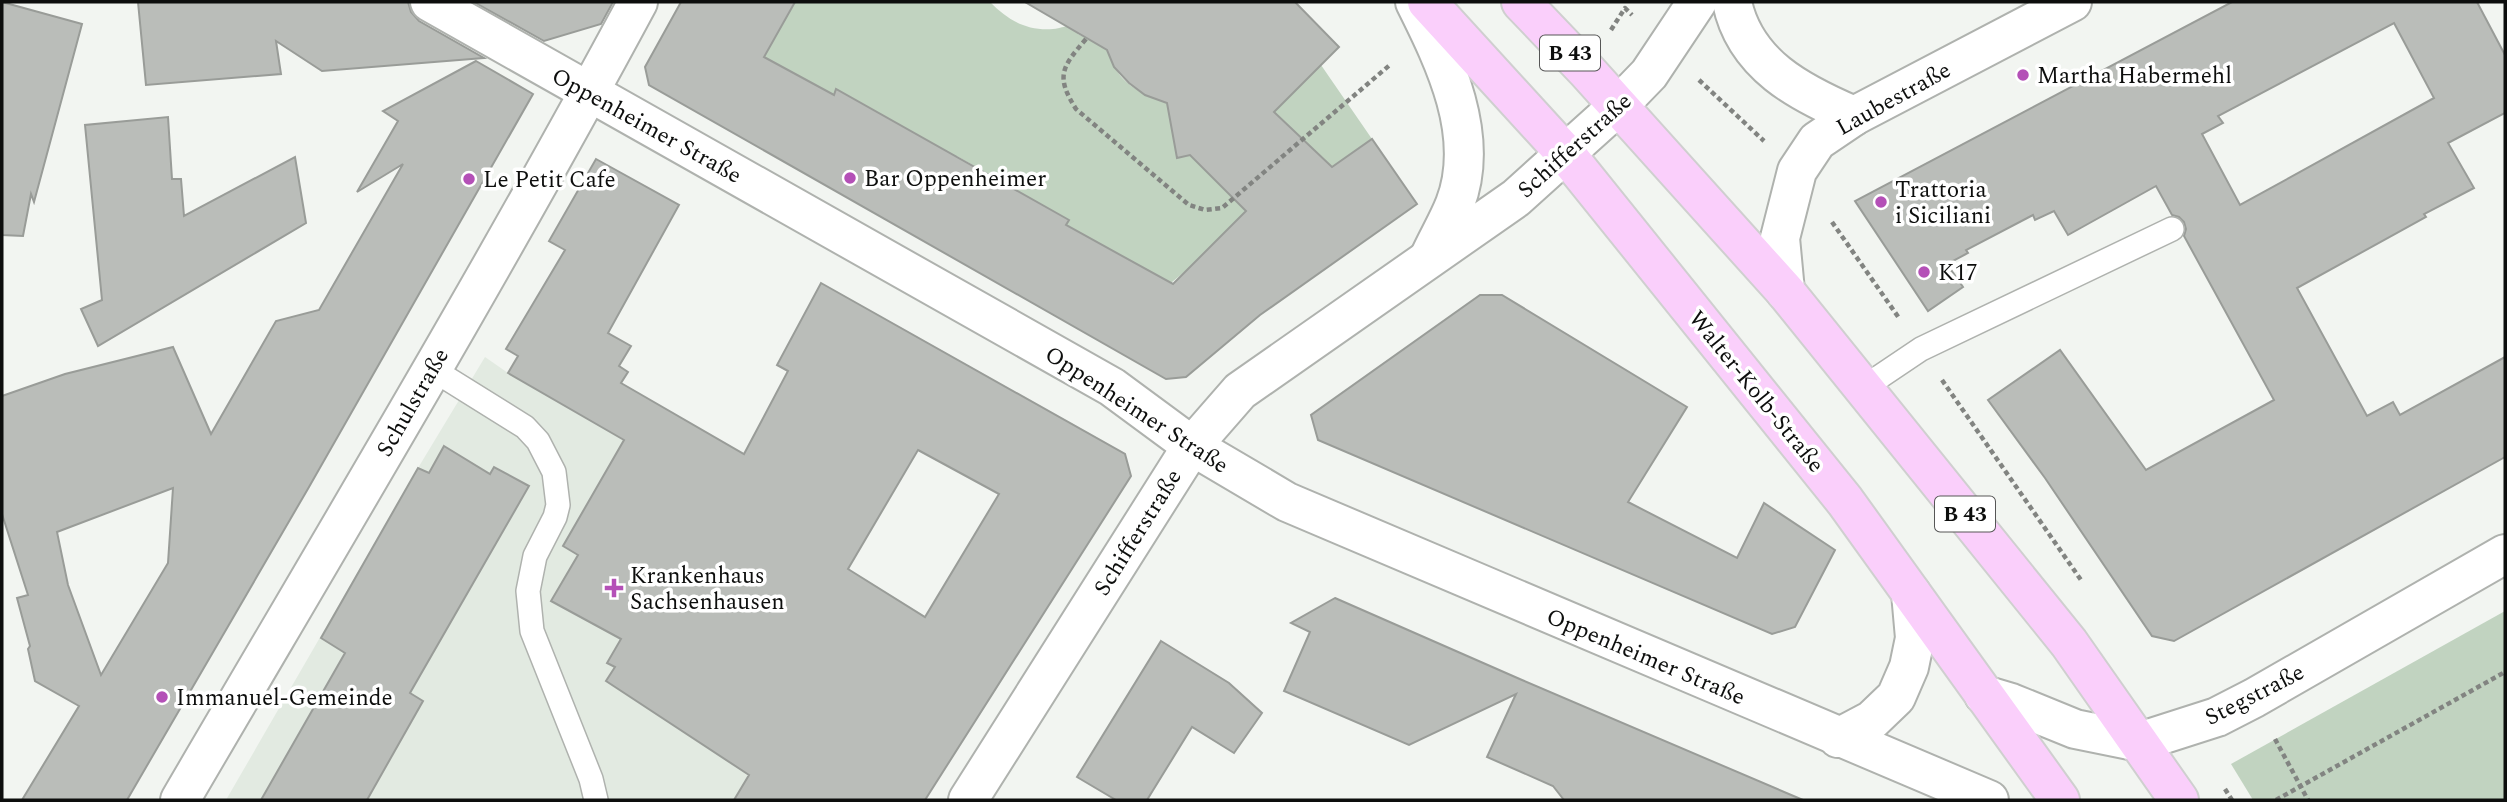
<svg xmlns="http://www.w3.org/2000/svg" width="2507" height="802" font-family="Spectral,serif">
<style>
.built{fill:#e2eae1}
.green{fill:#c1d3c0}
.building{fill:#babdb9;stroke:#999c98;stroke-width:2;fill-rule:evenodd}
.lines{fill:none;stroke-linecap:round;stroke-linejoin:round}
.service-casing{stroke:#afb2ae;stroke-width:26}
.minor-casing{stroke:#afb2ae;stroke-width:42}
.primary-casing{stroke:#cfcfcf;stroke-width:42}
.path{stroke:#828481;stroke-width:4.5;stroke-dasharray:5 3.5;stroke-linecap:butt}
.service{stroke:#fff;stroke-width:23}
.minor{stroke:#fff;stroke-width:38}
.primary{stroke:#facffb;stroke-width:38}
.poi-dot{fill:#b450b7;stroke:#fff;stroke-width:2.5}
.labels{text-anchor:middle;stroke-width:7;stroke-linejoin:round;paint-order:stroke}
.shield{fill:#fff;stroke:#565656;stroke-width:2}
.shield-label{font-size:21px;font-weight:bold;fill:#0d0e0d}
.poi-label{font-size:23px;fill:#0d0e0d;stroke:#fff;text-anchor:start}
.street-label{font-size:23px;fill:#0d0e0d;stroke:#fff}
</style>
<rect width="100%" height="100%" fill="#f2f5f1"/>
<!-- built -->
<polygon class="built" points="485,357 508,373 848,569 1010,668 925,800 226,800 418,468"/>
<!-- green -->
<g class="green">
<path d="M795,2H990C1008,20 1026,31 1053,29C1066,28 1066,23 1079,30L1078,34L1095,43L1097,40C1111,49 1108,55 1115,68C1127,88 1145,95 1167,101L1177,158L1190,155L1220,185L1285,123L1274,112L1321,65L1372,139L1307,184L1251,207L1189,268L1160,292L1134,265L1133,262L1066,225L1068,220L957,156L953,162L836,90L834,95L803,78L796,89L744,45L781,27Z"/>
<polygon points="2505,611 2505,800 2253,800 2231,764"/>
</g>
<!-- building -->
<g class="building">
<polygon points="2,2 82,24 34,202 31,194 23,236 2,235"/>
<polygon points="138,2 408,2 411,12 419,21 484,58 322,71 276,41 281,74 146,85"/>
<polygon points="474,2 613,2 601,24 544,41"/>
<polygon points="681,2 795,2 764,57 834,95 836,89 1069,220 1066,225 1173,284 1246,211 1190,155 1177,158 1167,103 1145,95 1129,83 1114,67 1107,50 1025,2 1295,2 1339,47 1274,112 1332,167 1372,139 1417,204 1260,315 1186,377 1166,379 649,85 645,67"/>
<path d="M2232,2H2477L2505,55V113L2448,143L2474,188L2424,214L2426,217L2297,288L2367,416L2393,402L2400,415L2505,357V457L2174,641L2152,636L2045,478L1988,400L2060,350L2146,470L2274,400L2184,236L2186,229L2184,222L2179,217L2172,215L2156,186L2068,235L2054,211L2035,220L2033,215L1966,250L1968,253L1947,264L1963,287L1928,311L1855,201ZM2394,23L2434,98L2240,205L2202,134L2223,123L2218,116Z"/>
<path d="M476,61L533,94L309,487L127,800H22L79,706L35,681L28,649L30,646L17,598L28,595L2,514V396L65,374L173,347L211,434L276,321L319,310L403,164L357,192L398,121L383,111ZM173,488L168,563L101,675L68,585L57,532Z"/>
<polygon points="168,117 172,179 181,179 184,216 295,157 306,223 98,346 81,309 102,300 85,125"/>
<path d="M596,159L679,205L608,333L631,346L619,366L628,372L621,383L744,454L788,371L777,365L821,283L1125,454L1131,476L925,800H734L749,775L606,681L615,667L607,663L621,639L551,601L578,555L563,546L624,440L508,373L518,356L506,349L565,250L549,241ZM918,450L999,494L925,617L848,569Z"/>
<polygon points="1480,295 1502,295 1687,407 1628,502 1737,558 1764,503 1835,550 1795,627 1772,634 1318,440 1311,415"/>
<polygon points="444,446 490,474 494,467 529,486 410,693 423,701 367,800 261,800 345,653 321,638 418,468 429,473"/>
<polygon points="1335,598 1522,680 1803,800 1564,800 1553,786 1487,757 1516,694 1409,745 1284,691 1310,632 1291,623"/>
<polygon points="1161,641 1229,683 1262,713 1234,753 1192,727 1147,800 1116,800 1077,777"/>
</g>
<g class="lines">
<!-- service casing -->
<g class="service-casing">
<g id="service">
<polyline points="432,369 525,427 538,441 554,472 558,505 555,517 535,556 528,591 532,631 591,779 596,800"/>
<polyline points="1863,388 1921,349 2172,229"/>
</g>
</g>
<!-- minor casing -->
<g class="minor-casing">
<g id="minor">
<polyline points="430,2 1112,387 1192,446 1287,502 1989,800"/>
<path d="M1415,2C1445,62 1481,136 1455,204C1448,222 1437,240 1429,258"/>
<path d="M1732,2C1745,65 1800,93 1854,116"/>
<polyline points="1785,291 1780,238 1797,171 1817,141 1854,116 2072,2"/>
<polyline points="1984,695 2011,703 2075,729 2139,742 2217,717 2254,698 2505,554"/>
<polyline points="1838,738 1872,720 1896,697 1909,667 1915,638 1911,593"/>
<path d="M180,800C335,535 493,272 638,2"/>
<polyline points="968,800 1192,446 1240,391 1516,198 1617,107 1649,74 1697,2"/>
</g>
</g>
<!-- primary casing -->
<g class="primary-casing">
<g id="primary">
<polyline points="1427,2 1565,153 1845,501 2060,800"/>
<polyline points="1521,2 1586,70 1785,291 2069,643 2179,800"/>
</g>
</g>
<!-- path -->
<g class="path">
<polyline points="1611,30 1625,8 1632,15"/>
<path d="M1086,39C1062,67 1055,76 1076,109L1189,205L1205,210L1222,208L1391,64"/>
<polyline points="1699,80 1764,141"/>
<polyline points="1832,222 1899,318"/>
<polyline points="1942,380 2081,580"/>
<polyline points="2275,739 2308,800"/>
<polyline points="2225,789 2232,800"/>
<polyline points="2276,800 2505,672"/>
</g>
<!-- service -->
<use href="#service" class="service"/>
<!-- minor -->
<use href="#minor" class="minor"/>
<!-- primary -->
<use href="#primary" class="primary"/>
</g>
<!-- markers -->
<g class="poi-dot">
<circle cx="2023" cy="75" r="7"/>
<circle cx="850" cy="178" r="7"/>
<circle cx="469" cy="179" r="7"/>
<circle cx="1881" cy="202" r="7"/>
<circle cx="1924" cy="272" r="7"/>
<path d="M610.5 577.5h7v7h7v7h-7v7h-7v-7h-7v-7h7z"/>
<circle cx="162" cy="697" r="7"/>
</g>
<g class="labels">
<!-- shield labels -->
<g class="shield">
<rect x="1540" y="35.5" width="60" height="35" rx="5"/>
<rect x="1935" y="496.5" width="60" height="35" rx="5"/>
</g>
<g class="shield-label">
<text x="1570" y="60">B 43</text>
<text x="1965" y="521">B 43</text>
</g>
<!-- poi labels -->
<g class="poi-label">
<text x="2037" y="83">Martha Habermehl</text>
<text x="864" y="186">Bar Oppenheimer</text>
<text x="483" y="187">Le Petit Cafe</text>
<text x="1895" y="197">Trattoria<tspan x="1895" dy="26">i Siciliani</tspan></text>
<text x="1938" y="280">K17</text>
<text x="630" y="583">Krankenhaus<tspan x="630" dy="26">Sachsenhausen</tspan></text>
<text x="176" y="705">Immanuel-Gemeinde</text>
</g>
<!-- street labels -->
<g class="street-label">
<text transform="translate(1893 98) rotate(-29)" y="8">Laubestraße</text>
<text transform="translate(647 125) rotate(29)" y="8">Oppenheimer Straße</text>
<text transform="translate(1574 145) rotate(-42)" y="8">Schifferstraße</text>
<text transform="translate(1757 391) rotate(51)" y="8">Walter-Kolb-Straße</text>
<text transform="translate(412 402) rotate(-60)" y="8">Schulstraße</text>
<text transform="translate(1137 409) rotate(33)" y="8">Oppenheimer Straße</text>
<text transform="translate(1137 532) rotate(-58)" y="8">Schifferstraße</text>
<text transform="translate(1646 656) rotate(23)" y="8">Oppenheimer Straße</text>
<text transform="translate(2254 694) rotate(-27)" y="8">Stegstraße</text>
</g>
</g>
<!-- border -->
<rect width="2507" height="802" fill="none" stroke="#0d0e0d" stroke-width="7"/>
</svg>
